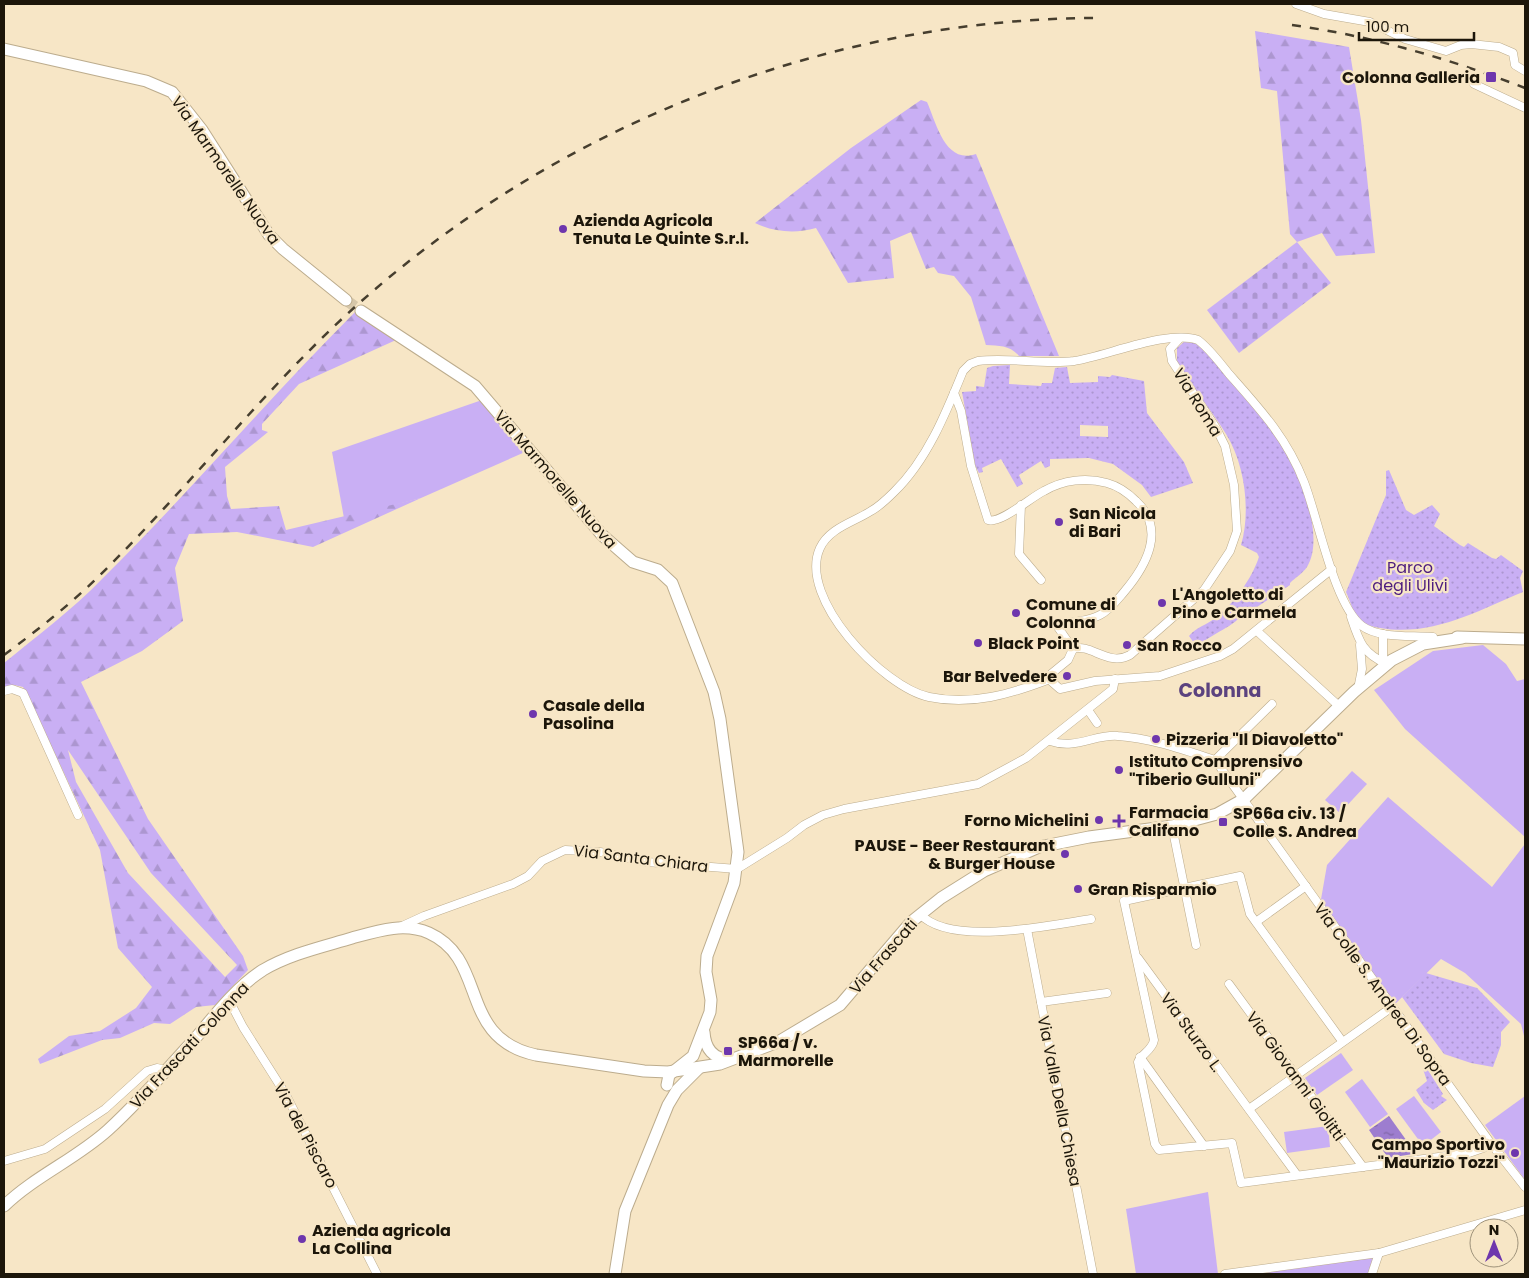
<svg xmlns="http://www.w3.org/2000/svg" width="1529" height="1278" font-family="Poppins,sans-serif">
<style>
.grass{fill:#c9aff4}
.forest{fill:url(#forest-firs);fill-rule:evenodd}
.cemetery{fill:url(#cemetery-stones)}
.park{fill:url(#park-dots);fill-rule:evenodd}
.water{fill:url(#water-ripples)}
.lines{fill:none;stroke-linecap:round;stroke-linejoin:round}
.secondary-tunnel{stroke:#d6c7aa;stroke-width:11;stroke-dasharray:11 5.5;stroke-linecap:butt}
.street-casing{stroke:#bcac8d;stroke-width:9}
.secondary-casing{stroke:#bcac8d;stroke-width:13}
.street{stroke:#fff;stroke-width:8}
.secondary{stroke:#fff;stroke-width:11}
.rail{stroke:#463e2e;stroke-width:2.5;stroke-dasharray:9 9;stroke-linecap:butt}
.poi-dot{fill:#6e36ad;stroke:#f7e6c6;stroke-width:2}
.labels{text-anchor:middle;stroke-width:4.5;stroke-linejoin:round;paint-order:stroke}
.poi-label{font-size:16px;font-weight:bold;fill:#1c160a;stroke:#f7e6c6;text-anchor:start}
.street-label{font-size:16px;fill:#1c160a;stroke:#f7e6c6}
.park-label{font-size:16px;fill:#4d1d7f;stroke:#f7e6c6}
.quarter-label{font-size:19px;font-weight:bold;fill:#5b427f;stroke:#f7e6c6}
</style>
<defs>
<pattern id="forest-firs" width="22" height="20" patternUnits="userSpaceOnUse" patternTransform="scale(1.25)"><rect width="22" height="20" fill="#c9aff4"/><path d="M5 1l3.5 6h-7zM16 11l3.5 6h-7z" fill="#ac96d0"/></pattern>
<pattern id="cemetery-stones" width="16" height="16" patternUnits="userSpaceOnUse" patternTransform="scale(1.25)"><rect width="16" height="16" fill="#c9aff4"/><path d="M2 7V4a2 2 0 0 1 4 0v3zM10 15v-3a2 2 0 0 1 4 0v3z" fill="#ac96d0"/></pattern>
<pattern id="park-dots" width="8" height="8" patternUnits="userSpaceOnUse" patternTransform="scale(1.25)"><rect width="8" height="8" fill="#c9aff4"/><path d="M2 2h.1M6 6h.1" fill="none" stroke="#ac96d0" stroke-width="1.8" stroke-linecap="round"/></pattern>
<pattern id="water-ripples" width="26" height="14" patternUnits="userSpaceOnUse" patternTransform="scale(1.25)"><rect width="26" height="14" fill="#9d7dcf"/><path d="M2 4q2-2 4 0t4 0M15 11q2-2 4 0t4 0" fill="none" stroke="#7f65a6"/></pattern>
</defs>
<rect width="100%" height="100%" fill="#f7e6c6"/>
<!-- grass -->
<g class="grass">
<polygon points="482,400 525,452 421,498 344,518 332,452"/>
<polygon points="1483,645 1506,664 1517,681 1525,679 1525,837 1405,729 1374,690 1433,651"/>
<polygon points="1352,771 1367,784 1340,813 1325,800"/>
<polygon points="1388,797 1492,887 1525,844 1525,1040 1521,1024 1465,973 1441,959 1392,1007 1320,905 1327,865"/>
<polygon points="1341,1053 1353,1070 1317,1095 1305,1078"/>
<polygon points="1362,1079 1388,1114 1370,1127 1345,1092"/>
<polygon points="1414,1096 1441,1132 1423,1146 1396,1109"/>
<polygon points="1525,1096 1525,1180 1485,1125"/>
<polygon points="1328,1126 1330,1147 1287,1153 1284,1132"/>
<polygon points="1208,1192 1218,1274 1136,1274 1126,1209"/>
<polygon points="1379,1253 1372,1274 1225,1274"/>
</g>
<!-- forest -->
<g class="forest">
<polygon points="1255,31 1349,47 1361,120 1375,253 1336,256 1322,233 1297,242 1290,234 1277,91 1261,88"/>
<path d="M921,100L927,102C936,122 945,165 976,154L1059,356H1019C1010,345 999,346 986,345L971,297L954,276L938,273L934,267L926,269L911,232L890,241L894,278L848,283L816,228C795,234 774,232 755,223L851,148Z"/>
<path d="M356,311L396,340L299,384L262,424V430L268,432L225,467L227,496L231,509L279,506L286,530L421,498L313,547L237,532L189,534L175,568L183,621L142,651L81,682L148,819L243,956L248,970L215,1005L196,1007L170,1024L154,1023L120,1038L102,1040L40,1064L38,1059L69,1036L100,1031L136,1008L152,987L118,948L100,850L28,696L23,687L14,685L4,689V663C37,636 72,610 102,579C190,492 269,398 356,311ZM68,750L151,873L237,965L225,977L128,873L76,782Z"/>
</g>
<!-- cemetery -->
<polygon class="cemetery" points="1297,242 1331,283 1239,353 1207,310"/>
<!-- park -->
<g class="park">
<path d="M1184,342L1195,343L1206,352C1226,375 1247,398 1266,421C1290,451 1329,531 1307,567C1303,573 1295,578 1290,583V585L1248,613L1245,611C1234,628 1213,632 1197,647L1189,636C1196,627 1207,625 1215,618C1234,604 1252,578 1259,557L1257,553L1241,545C1251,512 1245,464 1226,434C1211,409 1191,387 1177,361V348Z"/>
<path d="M1010,365L1009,384L1041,386L1042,383H1052L1055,368L1067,367L1070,383L1098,382V376L1110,377L1112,375L1144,381L1147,413L1184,462L1193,483L1151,497L1142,485L1113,464L1089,458L1050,459V466L1045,468L1041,461L1019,475L1023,484L1017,487L1001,459L982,468L983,472L979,473L975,465L962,392L976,391V386L984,387L987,368L993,366ZM1080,425L1108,426V437L1080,436Z"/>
<path d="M1389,470L1406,510L1414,515L1432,505L1440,514L1434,526L1460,545L1464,547L1468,543L1492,558L1496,559L1501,555L1523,571L1520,578L1523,592C1477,611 1432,637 1380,628C1374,627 1364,625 1359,620C1353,613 1350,600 1346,592L1386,495V471Z"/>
<polygon points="1426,973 1477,988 1510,1022 1501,1032 1501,1045 1493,1067 1471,1063 1444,1054 1402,997"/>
<polygon points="1426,1067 1443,1094 1441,1096 1447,1100 1433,1110 1424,1103 1416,1090 1427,1081 1423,1069"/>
</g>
<!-- water -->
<polygon class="water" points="1389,1116 1414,1151 1413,1154 1388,1158 1369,1130"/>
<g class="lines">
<!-- secondary-tunnel -->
<polyline class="secondary-tunnel" points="346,300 361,311"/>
<!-- street casing -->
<g class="street-casing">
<g id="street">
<polyline points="1296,4 1324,14 1370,22 1405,39 1446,51 1461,45 1471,44 1499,47 1513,53 1515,65 1525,71"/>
<polyline points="1474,84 1525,108"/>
<path d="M954,393L961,411L971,466L988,520C1001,524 1031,497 1044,491C1063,480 1086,477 1107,483C1118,486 1128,493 1136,501C1166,529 1147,565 1124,592C1117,600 1110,610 1100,615C1086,622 1070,622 1055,623"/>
<polyline points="1021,505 1019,554 1041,580"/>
<path d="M1351,617C1359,641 1362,653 1387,664"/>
<polyline points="1055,623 1073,649"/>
<polyline points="1257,631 1340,707"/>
<polyline points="1383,634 1383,656 1387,664"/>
<path d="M1073,649C1091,643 1108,667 1130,655L1204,590L1230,551L1237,531L1234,485L1225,446L1216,428L1172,361L1170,349L1179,339"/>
<polyline points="1073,649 1068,660 1051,674 1052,682 1060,689 1095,681 1160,676 1220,656 1233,649 1332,569"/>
<path d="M1050,679C1011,694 971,706 929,697C883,687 797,598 820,548C829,528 854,522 871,511C880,506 887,499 894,492C927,460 946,413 963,371L970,364L978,361C1010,357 1042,365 1074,361C1107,356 1169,329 1198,340C1210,349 1220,363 1229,374C1260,409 1287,438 1304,482C1318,517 1334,605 1362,626C1380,639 1411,635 1433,637"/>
<polyline points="1359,684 1362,669 1360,645"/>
<polyline points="4,691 12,689 23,693 78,815"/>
<polyline points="1088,710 1097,723"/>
<path d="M1050,741C1076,750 1095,734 1118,736C1150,738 1184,750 1215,760L1492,1145L1525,1187"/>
<polyline points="1215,760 1272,704"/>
<polyline points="1172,826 1196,945"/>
<path d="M920,914C950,947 1051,925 1091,919"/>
<polyline points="1256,922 1306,886"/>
<polyline points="400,927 424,916 513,884 528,876 542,861 565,850 600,852 647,862 737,869 787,838 804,825 823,815 844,809 978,784 1026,758 1113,689 1115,679"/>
<polyline points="1027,929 1093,1274"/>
<polyline points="1138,958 1297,1175"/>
<polyline points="1229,984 1363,1167"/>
<polyline points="229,1000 243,1027 286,1095 377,1274"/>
<polyline points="1041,1002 1107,993"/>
<path d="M1342,1041L1250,914L1240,876L1124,901L1154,1040C1152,1051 1142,1053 1138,1062L1155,1144L1159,1150L1232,1143L1241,1183L1469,1153L1492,1145"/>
<polyline points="1140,1057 1204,1146"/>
<polyline points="1249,1109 1392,1007"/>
<polyline points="4,1161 45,1149 105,1109 147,1071 157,1068 165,1070"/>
<polyline points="1225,1274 1379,1253 1525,1210"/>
<polyline points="1372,1274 1379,1253"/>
</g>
</g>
<!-- secondary casing -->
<g class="secondary-casing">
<g id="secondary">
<polyline points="4,49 146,81 172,92 202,130 269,235 283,249 346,300"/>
<polyline points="361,311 475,386 602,535 633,562 658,570 672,583 714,692 720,719 738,852 734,883 707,956 706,972 711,1000 710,1012 693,1056 669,1075 667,1085"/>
<polyline points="1457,637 1525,639"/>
<path d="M704,1032C705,1048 713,1060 731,1059"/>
<path d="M4,1206C35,1176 76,1159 108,1130C140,1101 170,1066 199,1034C218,1011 238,986 263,970C290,954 322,947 352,938C377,931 404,922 429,933C489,960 457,1038 536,1055L644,1071L668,1072L720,1064L778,1042L840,1005L911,922L941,898L984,871L1039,847L1089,837L1172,826L1217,814L1244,799L1354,692L1392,660L1423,644L1462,638"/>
<polyline points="615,1274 625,1211 668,1105 677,1090 699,1068"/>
</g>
</g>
<!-- street -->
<use href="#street" class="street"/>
<!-- secondary -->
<use href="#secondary" class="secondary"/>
<!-- rail -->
<g class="rail">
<path d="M1292,25C1372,36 1450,59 1525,88"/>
<path d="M4,655C35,632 67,607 95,580C174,503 242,417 320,340C523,139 813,18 1098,18"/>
</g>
</g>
<!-- markers -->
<g class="poi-dot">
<rect x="1485" y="71" width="12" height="12" rx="2.5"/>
<circle cx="563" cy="229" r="5"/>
<circle cx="1059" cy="522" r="5"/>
<circle cx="1162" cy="603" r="5"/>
<circle cx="1016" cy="613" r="5"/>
<circle cx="978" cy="643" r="5"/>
<circle cx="1127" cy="645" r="5"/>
<circle cx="1067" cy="676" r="5"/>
<circle cx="533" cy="714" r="5"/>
<circle cx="1156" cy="739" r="5"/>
<circle cx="1119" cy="770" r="5"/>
<circle cx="1099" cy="820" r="5"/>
<path d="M1116.5 813.5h5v5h5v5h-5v5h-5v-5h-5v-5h5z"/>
<rect x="1218" y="817" width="10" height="10" rx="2.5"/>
<circle cx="1065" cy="854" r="5"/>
<circle cx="1078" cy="889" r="5"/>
<rect x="723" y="1046" width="10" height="10" rx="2.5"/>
<circle cx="1515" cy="1153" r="5"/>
<circle cx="302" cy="1239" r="5"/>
</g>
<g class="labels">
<!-- poi labels -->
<g class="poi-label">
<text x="1480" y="83" text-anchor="end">Colonna Galleria</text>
<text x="573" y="226">Azienda Agricola<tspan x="573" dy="18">Tenuta Le Quinte S.r.l.</tspan></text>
<text x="1069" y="519">San Nicola<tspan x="1069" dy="18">di Bari</tspan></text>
<text x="1172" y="600">L'Angoletto di<tspan x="1172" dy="18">Pino e Carmela</tspan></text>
<text x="1026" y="610">Comune di<tspan x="1026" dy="18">Colonna</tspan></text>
<text x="988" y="649">Black Point</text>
<text x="1137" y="651">San Rocco</text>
<text x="1057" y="682" text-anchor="end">Bar Belvedere</text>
<text x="543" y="711">Casale della<tspan x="543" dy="18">Pasolina</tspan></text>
<text x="1166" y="745">Pizzeria "Il Diavoletto"</text>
<text x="1129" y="767">Istituto Comprensivo<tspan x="1129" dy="18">"Tiberio Gulluni"</tspan></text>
<text x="1129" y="818">Farmacia<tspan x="1129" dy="18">Califano</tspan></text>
<text x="1233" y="819">SP66a civ. 13 /<tspan x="1233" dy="18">Colle S. Andrea</tspan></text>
<text x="1089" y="826" text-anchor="end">Forno Michelini</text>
<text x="1055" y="851" text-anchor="end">PAUSE - Beer Restaurant<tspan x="1055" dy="18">&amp; Burger House</tspan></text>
<text x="1088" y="895">Gran Risparmio</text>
<text x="738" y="1048">SP66a / v.<tspan x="738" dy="18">Marmorelle</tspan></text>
<text x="1505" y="1150" text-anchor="end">Campo Sportivo<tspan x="1505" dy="18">"Maurizio Tozzi"</tspan></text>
<text x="312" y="1236">Azienda agricola<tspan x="312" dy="18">La Collina</tspan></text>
</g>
<!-- street labels -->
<g class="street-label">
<text transform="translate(226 170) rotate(55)" y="6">Via Marmorelle Nuova</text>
<text transform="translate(1198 402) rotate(58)" y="6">Via Roma</text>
<text transform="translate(556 479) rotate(49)" y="6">Via Marmorelle Nuova</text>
<text transform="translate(641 858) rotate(7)" y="6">Via Santa Chiara</text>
<text transform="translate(883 956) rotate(-49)" y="6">Via Frascati</text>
<text transform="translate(1383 994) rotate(54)" y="6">Via Colle S. Andrea Di Sopra</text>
<text transform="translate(1192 1032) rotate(54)" y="6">Via Sturzo L.</text>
<text transform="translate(189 1045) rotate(-47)" y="6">Via Frascati Colonna</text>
<text transform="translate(1296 1076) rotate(54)" y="6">Via Giovanni Giolitti</text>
<text transform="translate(1060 1101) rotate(79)" y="6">Via Valle Della Chiesa</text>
<text transform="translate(306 1135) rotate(62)" y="6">Via del Piscaro</text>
</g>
<!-- park labels -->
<g class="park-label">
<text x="1410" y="573">Parco<tspan x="1410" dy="18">degli Ulivi</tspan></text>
</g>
<!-- quarter labels -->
<g class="quarter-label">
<text x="1220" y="697">Colonna</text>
</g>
</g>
<!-- border -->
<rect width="1529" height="1278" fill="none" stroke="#1c160a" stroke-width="10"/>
<!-- north arrow -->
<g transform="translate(1494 1243)"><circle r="24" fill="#f7e6c6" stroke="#9f937b"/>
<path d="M0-4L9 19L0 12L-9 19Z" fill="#6e36ad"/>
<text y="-8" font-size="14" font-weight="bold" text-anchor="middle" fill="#1c160a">N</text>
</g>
<!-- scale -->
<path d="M1359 32v8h115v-8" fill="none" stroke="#1c160a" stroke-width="2.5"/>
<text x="1366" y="32" font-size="15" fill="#1c160a" stroke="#f7e6c6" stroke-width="4" paint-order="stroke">100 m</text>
</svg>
